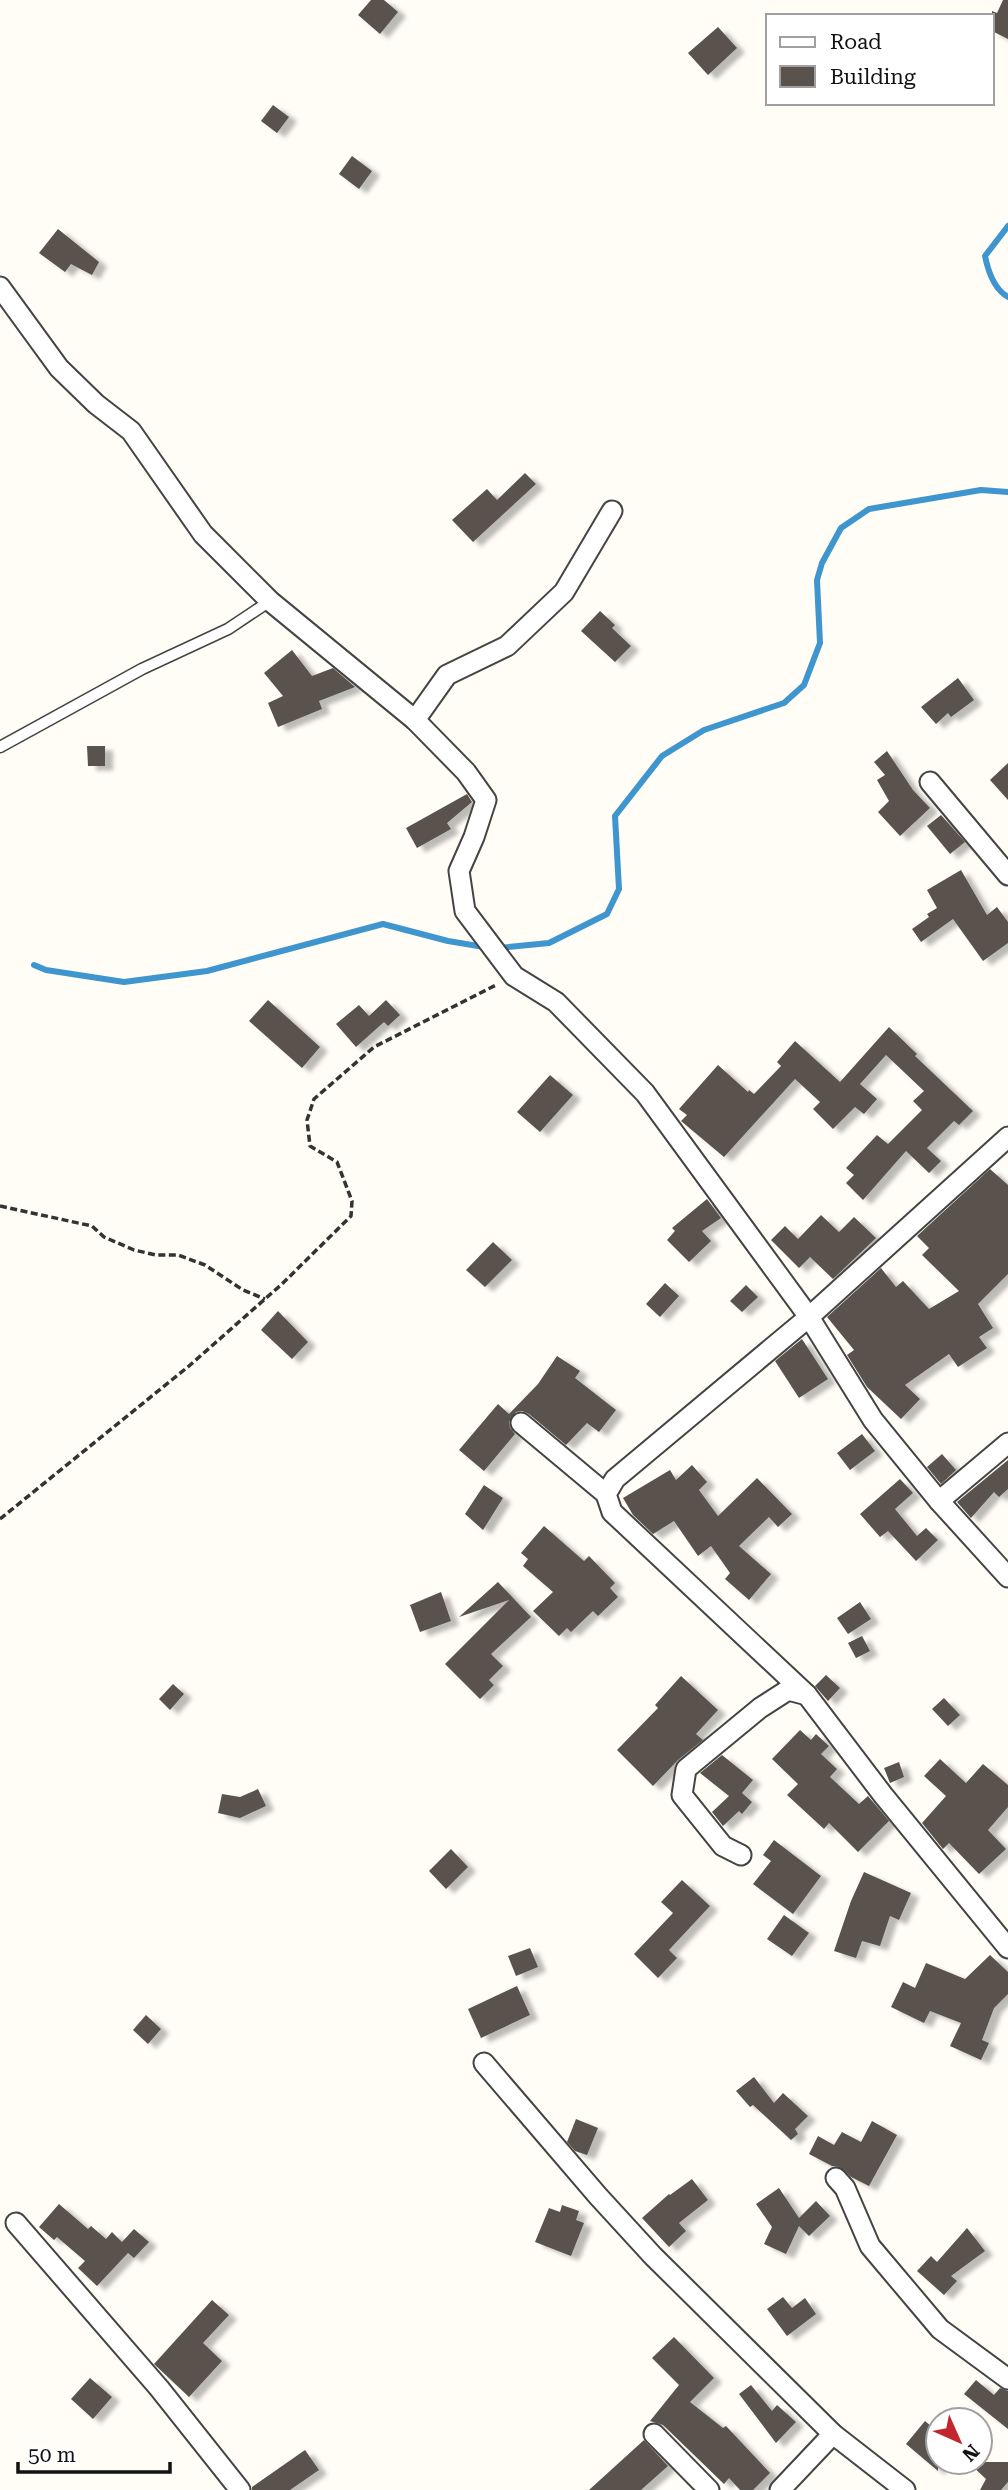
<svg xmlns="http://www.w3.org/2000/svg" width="1008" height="2490" font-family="'Roboto Serif',serif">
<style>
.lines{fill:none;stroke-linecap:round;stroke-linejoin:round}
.stream{stroke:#3f96cf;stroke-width:6}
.building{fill:#5a524d;filter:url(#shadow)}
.service-casing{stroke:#444;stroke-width:13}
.minor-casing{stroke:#444;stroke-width:23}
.path{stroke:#333;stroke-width:3.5;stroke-dasharray:7 3.5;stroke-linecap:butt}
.service{stroke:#fff;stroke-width:10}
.minor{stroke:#fff;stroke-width:19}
</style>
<defs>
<filter id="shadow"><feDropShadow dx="8" dy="4.5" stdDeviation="2" flood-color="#0004"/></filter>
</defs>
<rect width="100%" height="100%" fill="#fffdf5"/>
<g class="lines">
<!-- stream -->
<g class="stream">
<path d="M1008,226L985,256C988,271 994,289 1008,297"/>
<polyline points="499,948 549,943 607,914 619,889 615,816 662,756 704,730 784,703 804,685 820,643 817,580 822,563 841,528 869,509 981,490 1008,492"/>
<polyline points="34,965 46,970 124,982 207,971 383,924 448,941 484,947"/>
</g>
</g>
<!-- building -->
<g class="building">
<polygon points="371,0 384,0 398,12 380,34 358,15"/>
<polygon points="1003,0 1008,0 1008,39 992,31 992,11 997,13"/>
<polygon points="718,27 737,48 708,75 688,53"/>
<polygon points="273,105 289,117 277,133 261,121"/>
<polygon points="352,156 372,171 359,189 339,174"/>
<polygon points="58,229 99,262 92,275 71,264 65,272 39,253"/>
<polygon points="525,473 536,484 473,542 452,520 487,489 497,500"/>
<polygon points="600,611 615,625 612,628 631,646 615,662 581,631"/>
<polygon points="292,650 312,676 333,668 355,687 319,701 322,709 278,727 268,703 283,696 264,673"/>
<polygon points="958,678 974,700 951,717 948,713 936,724 921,707"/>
<polygon points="87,746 105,746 105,766 88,766"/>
<polygon points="887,751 913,790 930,808 900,836 878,812 889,801 877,780 885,775 874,762"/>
<polygon points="1008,763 1008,800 990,780"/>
<polygon points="467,794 472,802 447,823 451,829 417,848 406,828"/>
<polygon points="941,815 965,842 950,854 927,826"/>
<polygon points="961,870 987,915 997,907 1008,922 1008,943 983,961 953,919 921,942 912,929 929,917 927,914 937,908 927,890"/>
<polygon points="268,1000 320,1047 302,1068 249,1021"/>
<polygon points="386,1000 400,1015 388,1026 384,1022 356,1047 336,1024 359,1005 369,1016"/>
<polygon points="889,1027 917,1054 915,1056 973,1111 959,1125 954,1121 927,1148 941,1161 929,1173 906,1151 863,1200 846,1183 854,1175 846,1168 877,1135 888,1144 922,1110 913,1101 924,1091 886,1055 860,1084 877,1099 864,1114 855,1107 833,1129 813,1109 820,1102 795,1079 724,1157 681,1121 687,1115 679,1109 718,1065 748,1092 749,1090 754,1094 781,1066 777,1062 795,1041 840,1082"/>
<polygon points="550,1075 573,1095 540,1132 517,1112"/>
<polygon points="990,1169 1008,1185 1008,1274 978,1304 993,1328 979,1337 987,1348 958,1367 949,1354 905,1385 920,1399 901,1419 867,1387 847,1355 854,1350 827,1317 881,1268 896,1287 903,1281 929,1309 959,1291 922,1255 929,1248 917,1236"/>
<polygon points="707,1199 721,1218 702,1231 711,1241 689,1262 667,1240 675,1231 672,1228"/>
<polygon points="821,1215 839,1232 854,1217 876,1238 833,1279 810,1257 799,1268 771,1240 785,1226 798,1239"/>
<polygon points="493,1242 512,1260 485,1287 466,1270"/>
<polygon points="665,1283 679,1296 660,1317 646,1304"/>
<polygon points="746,1285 758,1297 742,1312 730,1301"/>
<polygon points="278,1311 308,1342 292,1359 261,1330"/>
<polygon points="802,1339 828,1379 799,1398 775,1361"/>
<polygon points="557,1356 580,1371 575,1378 616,1410 599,1432 587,1423 566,1445 529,1414 522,1411 516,1412 509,1422 510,1428 515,1434 484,1471 459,1450 498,1404 509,1414 538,1384"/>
<polygon points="862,1434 875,1451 850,1470 837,1453"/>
<polygon points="942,1454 956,1470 941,1484 927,1467"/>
<polygon points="1008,1460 1008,1489 999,1497 994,1492 971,1518 957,1502"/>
<polygon points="692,1465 707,1482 699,1490 718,1516 757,1478 792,1514 778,1527 769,1517 739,1546 771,1574 749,1600 725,1579 730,1573 711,1546 698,1556 674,1521 653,1534 633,1515 623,1498 670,1470 676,1480"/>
<polygon points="900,1479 913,1493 895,1509 917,1536 926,1528 938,1540 916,1561 888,1531 880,1537 860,1514"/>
<polygon points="484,1485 503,1498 483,1530 465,1514"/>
<polygon points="544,1526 584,1561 589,1556 615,1583 610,1588 618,1597 598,1616 593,1611 571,1632 567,1628 559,1636 533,1611 553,1592 523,1566 528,1559 521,1553"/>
<polygon points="498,1582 531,1617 491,1654 503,1666 489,1680 494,1685 480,1699 445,1664 509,1600 459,1617"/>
<polygon points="441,1592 451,1621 420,1632 410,1605"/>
<polygon points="860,1602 871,1619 848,1634 837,1618"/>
<polygon points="862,1636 870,1651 856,1658 848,1643"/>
<polygon points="826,1675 840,1688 828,1701 815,1686"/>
<polygon points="681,1676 718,1710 696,1734 703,1740 678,1760 653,1786 617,1750 658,1708 655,1705"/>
<polygon points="173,1684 184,1694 170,1710 159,1699"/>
<polygon points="944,1698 960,1715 948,1726 932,1709"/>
<polygon points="800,1730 811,1740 816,1734 829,1746 821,1754 837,1769 830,1777 859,1804 868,1796 889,1821 858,1852 829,1823 824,1829 787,1795 798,1784 772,1759"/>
<polygon points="722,1755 753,1780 742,1793 752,1802 742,1814 739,1811 723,1826 712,1812 729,1796 700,1773"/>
<polygon points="940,1759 966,1783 983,1764 1008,1785 1008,1807 988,1830 1006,1849 979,1874 949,1843 943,1849 922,1823 946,1796 924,1776"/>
<polygon points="899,1762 904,1777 890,1783 884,1768"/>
<polygon points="258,1789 266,1806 240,1818 218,1813 222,1794 240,1797"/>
<polygon points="774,1840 821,1876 793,1914 753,1884 771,1861 763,1855"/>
<polygon points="451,1849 468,1867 446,1889 429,1871"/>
<polygon points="864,1872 911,1893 899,1920 890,1916 880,1946 862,1941 856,1958 834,1951 851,1901"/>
<polygon points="682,1880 710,1906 669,1950 677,1958 658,1978 634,1954 673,1913 661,1902"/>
<polygon points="784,1915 809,1933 792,1956 767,1939"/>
<polygon points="530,1948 538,1967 516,1976 508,1956"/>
<polygon points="990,1955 1008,1972 1008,1994 994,2008 982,2040 989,2043 981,2060 950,2046 961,2023 930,2011 924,2023 891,2007 903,1982 915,1988 926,1963 965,1979"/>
<polygon points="517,1986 530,2015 481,2038 468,2009"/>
<polygon points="146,2015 161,2029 148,2044 133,2030"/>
<polygon points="754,2077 774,2103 783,2093 808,2116 795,2129 798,2134 791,2140 753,2105 750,2107 736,2091"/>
<polygon points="576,2119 598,2128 587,2155 575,2151 567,2142"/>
<polygon points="872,2121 897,2135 869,2186 851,2177 840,2167 832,2166 809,2154 818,2136 834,2145 842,2132 861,2142"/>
<polygon points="692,2179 708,2200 679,2223 686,2231 669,2247 642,2218 669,2194 670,2195"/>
<polygon points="779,2188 799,2218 816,2201 830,2216 809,2236 799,2226 786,2254 764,2244 772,2227 756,2204"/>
<polygon points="59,2204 88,2229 91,2226 106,2239 112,2232 122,2242 134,2229 149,2242 134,2258 128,2253 97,2286 78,2268 85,2261 57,2237 54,2240 39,2227"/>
<polygon points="562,2205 579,2211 576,2220 584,2223 571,2256 535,2242 549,2208 560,2212"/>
<polygon points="967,2228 985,2251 951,2276 957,2281 944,2295 917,2271 931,2256 937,2262"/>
<polygon points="783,2297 792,2308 805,2298 816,2314 787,2336 767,2309"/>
<polygon points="212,2300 229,2315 203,2343 222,2361 189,2397 154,2364"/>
<polygon points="674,2337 714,2378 690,2402 723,2428 726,2426 770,2473 753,2490 740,2490 729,2478 724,2484 663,2425 650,2421 679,2385 652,2358"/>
<polygon points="90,2378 112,2397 93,2419 71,2399"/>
<polygon points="976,2380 994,2395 1000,2388 1008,2391 1008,2429 964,2394"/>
<polygon points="751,2385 772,2411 777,2405 796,2422 776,2443 739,2394"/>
<polygon points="925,2421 938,2432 938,2471 906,2444"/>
<polygon points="644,2440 668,2466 641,2490 589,2490"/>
<polygon points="305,2450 319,2470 290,2490 252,2490 252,2487"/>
<polygon points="968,2462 1008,2462 1008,2482 1001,2490 980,2490 986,2479"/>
</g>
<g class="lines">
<!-- service casing -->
<g class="service-casing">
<polyline id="service" points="0,747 142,669 228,629 270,601"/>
</g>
<!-- minor casing -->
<g class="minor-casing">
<g id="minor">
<polyline points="0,287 59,368 96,404 131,431 203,534 270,601 415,720 466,772 486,800 474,837 459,871 465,911 514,976 556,1002 645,1093 809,1317 1008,1137"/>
<polyline points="415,720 447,675 507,646 564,592 612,511"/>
<polyline points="930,782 1008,875"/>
<polyline points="521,1423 606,1494"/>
<polyline points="939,1501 1008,1443"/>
<polyline points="1008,1577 939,1501 873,1420 809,1317 615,1479 606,1494 612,1512 807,1695 883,1795 1008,1948"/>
<polyline points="741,1855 723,1846 682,1795 686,1769 760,1708 788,1690 807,1695"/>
<polyline points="484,2063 598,2196 653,2256 833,2434 905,2490"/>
<polyline points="836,2178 845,2188 870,2246 940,2329 1008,2379"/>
<polyline points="16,2223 159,2388 240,2490"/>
<polyline points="654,2434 709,2490"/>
<polyline points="780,2490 833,2434"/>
</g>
</g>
<!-- path -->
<g class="path">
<polyline points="0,1206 92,1226 104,1237 134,1250 156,1255 178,1255 205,1265 243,1290 265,1299"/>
<polyline points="0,1519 189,1366 282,1284 351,1216 352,1201 337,1162 310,1146 307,1120 314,1099 374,1047 496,985"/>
</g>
<!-- service -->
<use href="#service" class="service"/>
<!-- minor -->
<use href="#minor" class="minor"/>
</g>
<!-- legend -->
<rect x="766" y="14" width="228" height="91" fill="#ffffff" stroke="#a0a0a0" stroke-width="2"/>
<rect x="780" y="37" width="35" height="10" fill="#ffffff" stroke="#a0a0a0" stroke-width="2"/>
<text x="830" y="49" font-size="21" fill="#111111">Road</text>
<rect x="780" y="66" width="35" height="21" fill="#5a524d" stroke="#a0a0a0" stroke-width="2"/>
<text x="830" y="84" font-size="21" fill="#111111">Building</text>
<!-- north arrow -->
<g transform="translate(959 2441) rotate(135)"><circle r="33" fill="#ffffff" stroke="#a0a0a0" stroke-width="2"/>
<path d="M0-5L12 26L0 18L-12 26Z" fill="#c4262e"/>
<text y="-10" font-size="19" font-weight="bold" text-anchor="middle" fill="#111111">N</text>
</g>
<!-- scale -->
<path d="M18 2462v10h152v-10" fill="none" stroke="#111111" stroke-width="3.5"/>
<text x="28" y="2462" font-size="21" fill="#111111" stroke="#ffffff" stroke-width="5" paint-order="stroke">50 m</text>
</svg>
